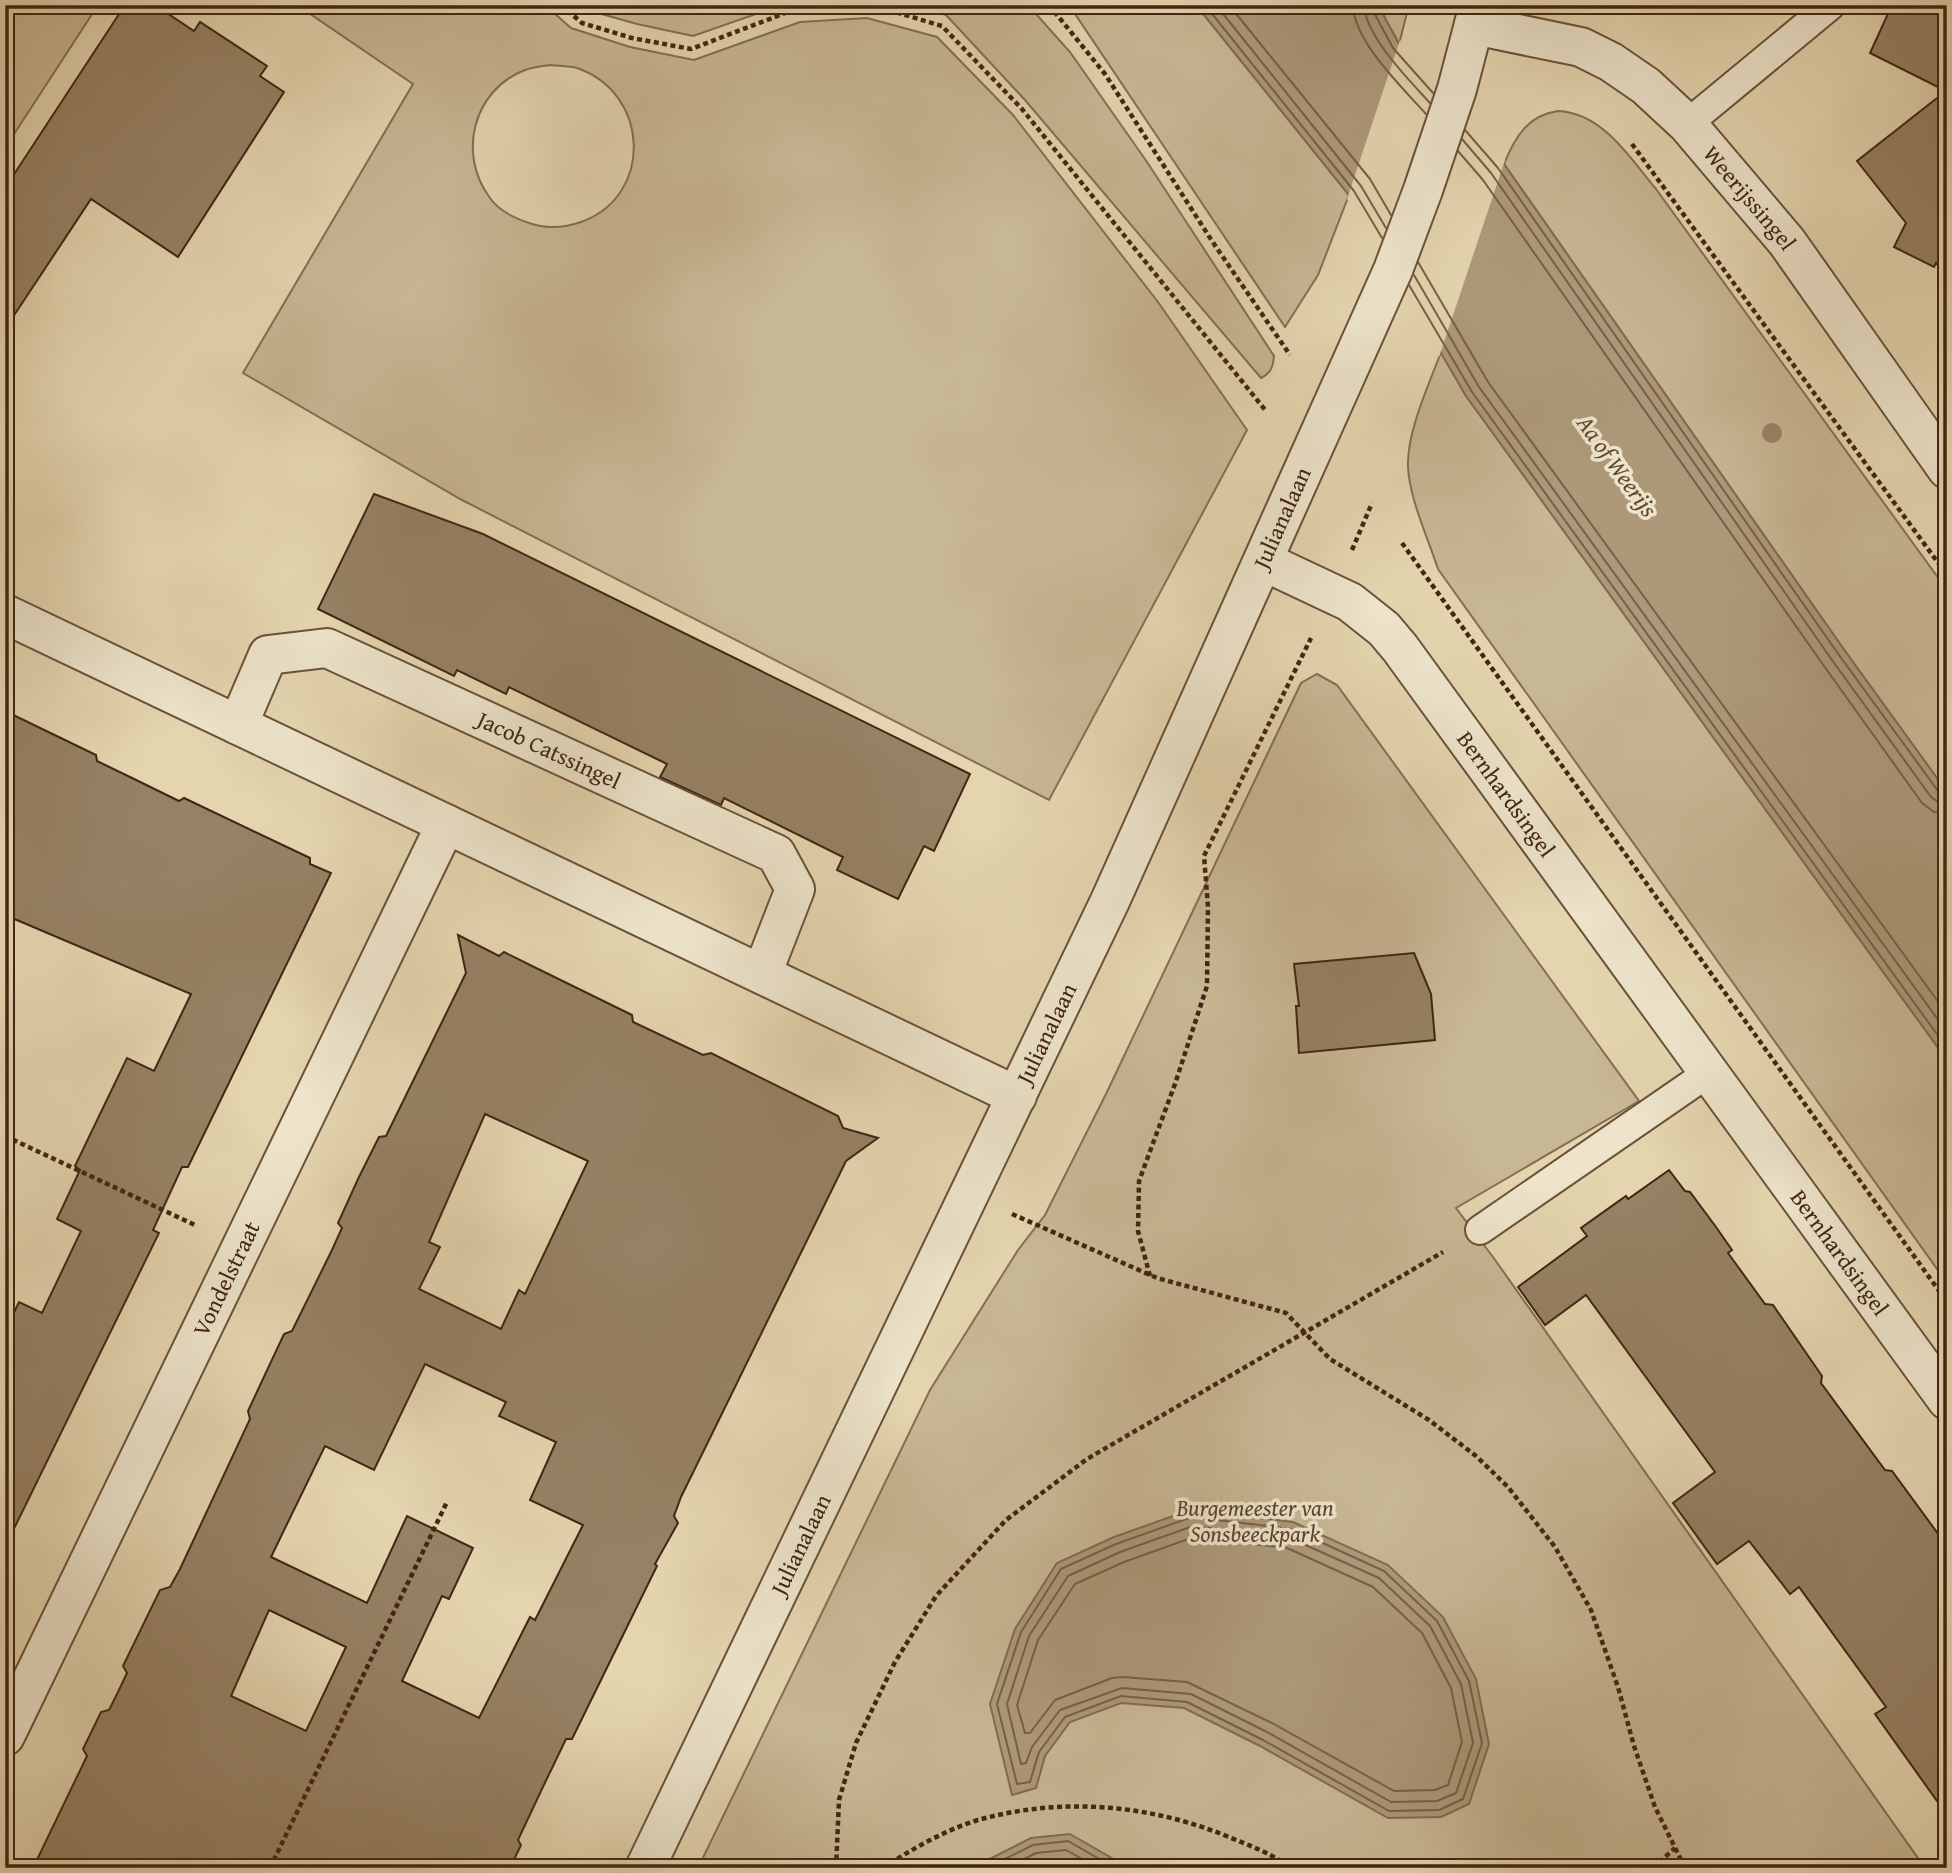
<svg xmlns="http://www.w3.org/2000/svg" width="1952" height="1873" font-family="'Gentium Book Plus',serif">
<style>
.green{fill:#c8b794;stroke:#856e54;stroke-width:2;fill-rule:evenodd}
.water{fill:#ad997a;stroke:#826b51;stroke-width:2}
.pier{fill:#e4d5af}
.lines{fill:none;stroke-linecap:round;stroke-linejoin:round}
.shore{stroke:#785f46;stroke-width:2}
.building{fill:#968164;stroke:#422513;stroke-width:2;fill-rule:evenodd}
.service-casing{stroke:#6a513a;stroke-width:32}
.pedestrian-casing{stroke:#6a513a;stroke-width:42}
.minor-casing{stroke:#6a513a;stroke-width:42}
.tertiary-casing{stroke:#6a513a;stroke-width:42}
.path{stroke:#422513;stroke-width:4.5;stroke-dasharray:5 3.5;stroke-linecap:butt}
.service{stroke:#ede4cb;stroke-width:28}
.pedestrian{stroke:#ede4cb;stroke-width:38}
.minor{stroke:#ede4cb;stroke-width:38}
.tertiary{stroke:#ede4cb;stroke-width:38}
.tree{fill:#9a8468}
.labels{text-anchor:middle;stroke-width:7;stroke-linejoin:round;paint-order:stroke}
.street-label{font-size:23px;fill:#422513;stroke:#ede4cb}
.park-label{font-size:23px;font-style:italic;fill:#5d422d;stroke:#ede4cb}
.water-label{font-size:24px;font-style:italic;fill:#624832;stroke:#ede4cb}
</style>
<rect width="100%" height="100%" fill="#e4d5af"/>
<filter id="stains"><feTurbulence type="fractalNoise" baseFrequency=".00286" numOctaves="4"/><feColorMatrix values="0 0 0 0 .2 0 0 0 0 .09 0 0 0 0 .02 0 0 0 .5 -.17"/></filter>
<radialGradient id="worn" r=".72"><stop offset=".6" stop-color="#630" stop-opacity="0"/><stop offset="1" stop-color="#630" stop-opacity=".3"/></radialGradient>
<!-- green -->
<g class="green">
<polygon points="5,5 98,5 5,148"/>
<path d="M297,5H545L571,28L630,47L694,60L800,22L867,18L937,37L1013,115L1158,302L1247,430L1049,800L462,500L243,373L413,84ZM551,65C559,66 569,66 577,68C650,93 654,196 581,222C564,228 546,229 529,223C514,218 499,211 490,198C457,154 473,90 525,70C533,67 543,66 551,65Z"/>
<polygon points="579,5 782,5 693,36 637,24 584,9"/>
<path d="M911,5H1028L1070,52L1147,162L1274,356C1273,367 1271,373 1261,378L1025,100L946,15Z"/>
<polygon points="1069,5 1196,5 1349,195 1318,275 1285,327"/>
<polygon points="1378,5 1409,5 1399,44"/>
<path d="M1558,111C1603,113 1630,158 1656,189L1947,590V792L1845,651L1504,164C1515,137 1528,115 1558,111Z"/>
<path d="M1441,352L1466,396L1947,1060V1283L1438,569C1428,538 1409,498 1408,466C1407,431 1429,385 1441,352Z"/>
<polygon points="1317,674 1337,685 1639,1101 1456,1208 1493,1257 1925,1868 698,1868 930,1390 1018,1250 1045,1215 1106,1094 1301,683"/>
</g>
<!-- water -->
<g class="water">
<polygon points="1196,5 1378,5 1399,44 1504,164 1845,651 1947,792 1947,1060 1466,396 1349,195"/>
<polygon points="1190,1510 1293,1522 1388,1565 1443,1617 1476,1679 1489,1744 1469,1804 1441,1817 1388,1818 1260,1746 1184,1708 1121,1703 1070,1722 1045,1756 1036,1788 1012,1795 990,1704 1015,1629 1057,1563 1114,1537"/>
<polygon points="1070,1834 1129,1868 972,1868 1031,1838"/>
</g>
<!-- pier -->
<polygon class="pier" points="1400,40 1505,160 1439,357 1347,199"/>
<g class="lines">
<!-- shore -->
<g class="shore">
<polyline points="1205,5 1354,191 1382,238"/>
<polyline points="1216,5 1361,186 1386,228"/>
<polyline points="1229,5 1370,179 1391,215"/>
<path d="M1353,5C1354,42 1403,88 1426,114"/>
<path d="M1364,5C1366,37 1409,80 1430,103"/>
<polyline points="1372,5 1373,11 1393,48 1433,93"/>
<polyline points="1465,130 1498,168 1839,655 1938,791 1947,795"/>
<polyline points="1462,139 1491,173 1832,660 1931,797 1938,802 1947,804"/>
<polyline points="1458,151 1483,180 1824,666 1922,803 1934,812 1947,814"/>
<polyline points="1418,262 1488,382 1947,1014"/>
<polyline points="1414,275 1479,387 1947,1032"/>
<polyline points="1409,285 1472,392 1947,1048"/>
<polygon points="1192,1517 1292,1529 1384,1571 1437,1621 1469,1681 1482,1743 1463,1799 1439,1810 1389,1811 1263,1740 1187,1702 1121,1696 1065,1717 1039,1752 1030,1782 1017,1784 997,1704 1021,1632 1061,1569 1116,1544"/>
<polygon points="1193,1526 1290,1538 1379,1578 1430,1626 1461,1684 1473,1743 1456,1793 1437,1801 1391,1802 1267,1732 1191,1694 1122,1688 1060,1710 1032,1747 1026,1763 1021,1764 1007,1704 1029,1636 1068,1576 1120,1552"/>
<polygon points="1194,1537 1287,1548 1373,1587 1422,1633 1451,1688 1462,1742 1448,1785 1435,1790 1394,1791 1272,1723 1187,1682 1123,1677 1112,1678 1055,1700 1030,1733 1025,1733 1017,1705 1038,1640 1075,1584 1124,1562"/>
<polyline points="987,1868 1033,1845 1068,1841 1115,1868"/>
<polyline points="1006,1868 1036,1853 1066,1850 1098,1868"/>
</g>
</g>
<!-- building -->
<g class="building">
<polygon points="125,5 155,5 194,31 200,22 267,66 260,76 284,92 178,257 91,199 5,329 5,188"/>
<polygon points="1892,5 1947,5 1947,276 1936,263 1934,267 1894,247 1906,223 1857,161 1946,91 1870,53"/>
<polygon points="374,494 483,534 970,774 934,851 924,846 898,899 837,870 843,857 724,798 721,805 660,777 667,764 509,687 506,694 457,670 454,676 318,609"/>
<polygon points="5,711 96,755 97,761 130,777 179,801 184,798 310,858 310,864 331,873 188,1167 182,1167 153,1230 159,1233 5,1547 5,1331 19,1302 42,1313 81,1231 57,1219 80,1170 75,1166 127,1058 154,1071 191,994 5,915"/>
<path d="M458,935L499,956L504,952L532,966L632,1015L633,1022L703,1055L711,1053L838,1116L843,1128L878,1138L846,1161L681,1497L674,1516L678,1523L655,1564L657,1566L626,1629L572,1739H566L541,1791L518,1840L521,1845L510,1868H33L87,1756L83,1749L101,1712L109,1710L118,1692L127,1673L123,1666L160,1590L170,1587L180,1569L250,1419L248,1411L284,1334L292,1331L332,1250L342,1228L338,1223L358,1179L379,1137L386,1136L466,973ZM485,1114L588,1161L525,1294L519,1290L501,1329L419,1289L440,1247L429,1242ZM425,1364L506,1402L499,1416L556,1442L530,1500L583,1525L535,1620L530,1617L479,1718L402,1681L442,1596L449,1599L473,1548L407,1516L367,1603L271,1557L325,1446L374,1470ZM269,1610L346,1647L306,1731L231,1696Z"/>
<polygon points="1414,953 1431,994 1435,1040 1299,1053 1296,1006 1299,1006 1294,964"/>
<polygon points="1669,1170 1685,1191 1690,1192 1716,1227 1732,1250 1728,1253 1765,1304 1773,1305 1822,1376 1821,1383 1885,1470 1892,1471 1947,1546 1947,1815 1875,1714 1886,1707 1799,1587 1790,1594 1749,1541 1717,1564 1673,1503 1715,1472 1586,1295 1545,1325 1518,1287 1587,1236 1581,1228 1626,1196 1628,1199"/>
</g>
<g class="lines">
<!-- service casing -->
<g class="service-casing">
<g id="service">
<polyline points="1687,124 1831,5"/>
<polyline points="1480,1230 1708,1073"/>
</g>
</g>
<!-- pedestrian casing -->
<g class="pedestrian-casing">
<g id="pedestrian">
<path id="s1" d="M238,725L268,655L327,648L776,854L795,889L762,974"/>
</g>
</g>
<!-- minor casing -->
<g class="minor-casing">
<g id="minor">
<path id="s2" d="M1474,25L1581,47L1611,62L1646,86L1687,124L1787,242L1947,469"/>
<path id="s3" d="M1263,561L1350,602L1384,629L1400,648L1947,1400"/>
<polyline points="5,614 1017,1096"/>
<path id="s4" d="M5,1736L446,824"/>
</g>
</g>
<!-- tertiary casing -->
<g class="tertiary-casing">
<g id="tertiary">
<path id="s5" d="M645,1868L1110,901L1337,395L1393,270L1423,190L1457,89L1479,5"/>
</g>
</g>
<!-- path -->
<g class="path">
<polyline points="561,5 582,23 632,38 691,49 801,7 850,5"/>
<polyline points="872,5 942,26 1022,109 1266,411"/>
<polyline points="1049,5 1105,74 1212,241 1290,355"/>
<polyline points="1632,144 1947,575"/>
<polyline points="1402,543 1947,1302"/>
<polyline points="1352,550 1372,503"/>
<polyline points="5,1136 197,1226"/>
<polyline points="1012,1214 1157,1278 1286,1313 1330,1359 1429,1420 1476,1456 1508,1487 1555,1547 1591,1610 1618,1687 1634,1746 1655,1807 1685,1868"/>
<polyline points="1150,1276 1138,1231 1139,1181 1175,1084 1207,986 1208,907 1204,856 1311,638"/>
<polyline points="270,1868 447,1502"/>
<polyline points="836,1868 839,1800 856,1743 895,1662 936,1596 1006,1520 1087,1459 1443,1252"/>
<path d="M883,1868C912,1849 945,1830 978,1820C1060,1797 1146,1804 1224,1835C1248,1845 1271,1853 1291,1868"/>
<polyline points="1653,1868 1675,1848"/>
</g>
<!-- service -->
<use href="#service" class="service"/>
<!-- pedestrian -->
<use href="#pedestrian" class="pedestrian"/>
<!-- minor -->
<use href="#minor" class="minor"/>
<!-- tertiary -->
<use href="#tertiary" class="tertiary"/>
</g>
<!-- trees -->
<circle class="tree" cx="1772" cy="433" r="10"/>
<g class="labels">
<!-- street labels -->
<g class="street-label">
<text dy="8" stroke="none"><textPath href="#s2" startOffset="338">Weerijssingel</textPath></text>
<text dy="8" stroke="none"><textPath href="#s5" startOffset="1493">Julianalaan</textPath></text>
<text dy="8" stroke="none"><textPath href="#s1" startOffset="380">Jacob Catssingel</textPath></text>
<text dy="8" stroke="none"><textPath href="#s3" startOffset="345">Bernhardsingel</textPath></text>
<text dy="8" stroke="none"><textPath href="#s5" startOffset="926">Julianalaan</textPath></text>
<text dy="8" stroke="none"><textPath href="#s3" startOffset="912">Bernhardsingel</textPath></text>
<text dy="8" stroke="none"><textPath href="#s4" startOffset="508">Vondelstraat</textPath></text>
<text dy="8" stroke="none"><textPath href="#s5" startOffset="359">Julianalaan</textPath></text>
</g>
<!-- park labels -->
<g class="park-label">
<text x="1255" y="1516">Burgemeester van<tspan x="1255" dy="26">Sonsbeeckpark</tspan></text>
</g>
<!-- water labels -->
<g class="water-label">
<text transform="translate(1617 466) rotate(54)" y="8">Aa of Weerijs</text>
</g>
</g>
<!-- margin -->
<rect width="1952" height="1873" fill="none" stroke="#e4d5af" stroke-width="28"/>
<rect x="7" y="7" width="1938" height="1859" fill="none" stroke="#422513" stroke-width="3.5"/>
<rect x="14" y="14" width="1924" height="1845" fill="none" stroke="#422513" stroke-width="2"/>
<rect width="100%" height="100%" filter="url(#stains)"/>
<rect width="100%" height="100%" fill="url(#worn)"/>
</svg>
